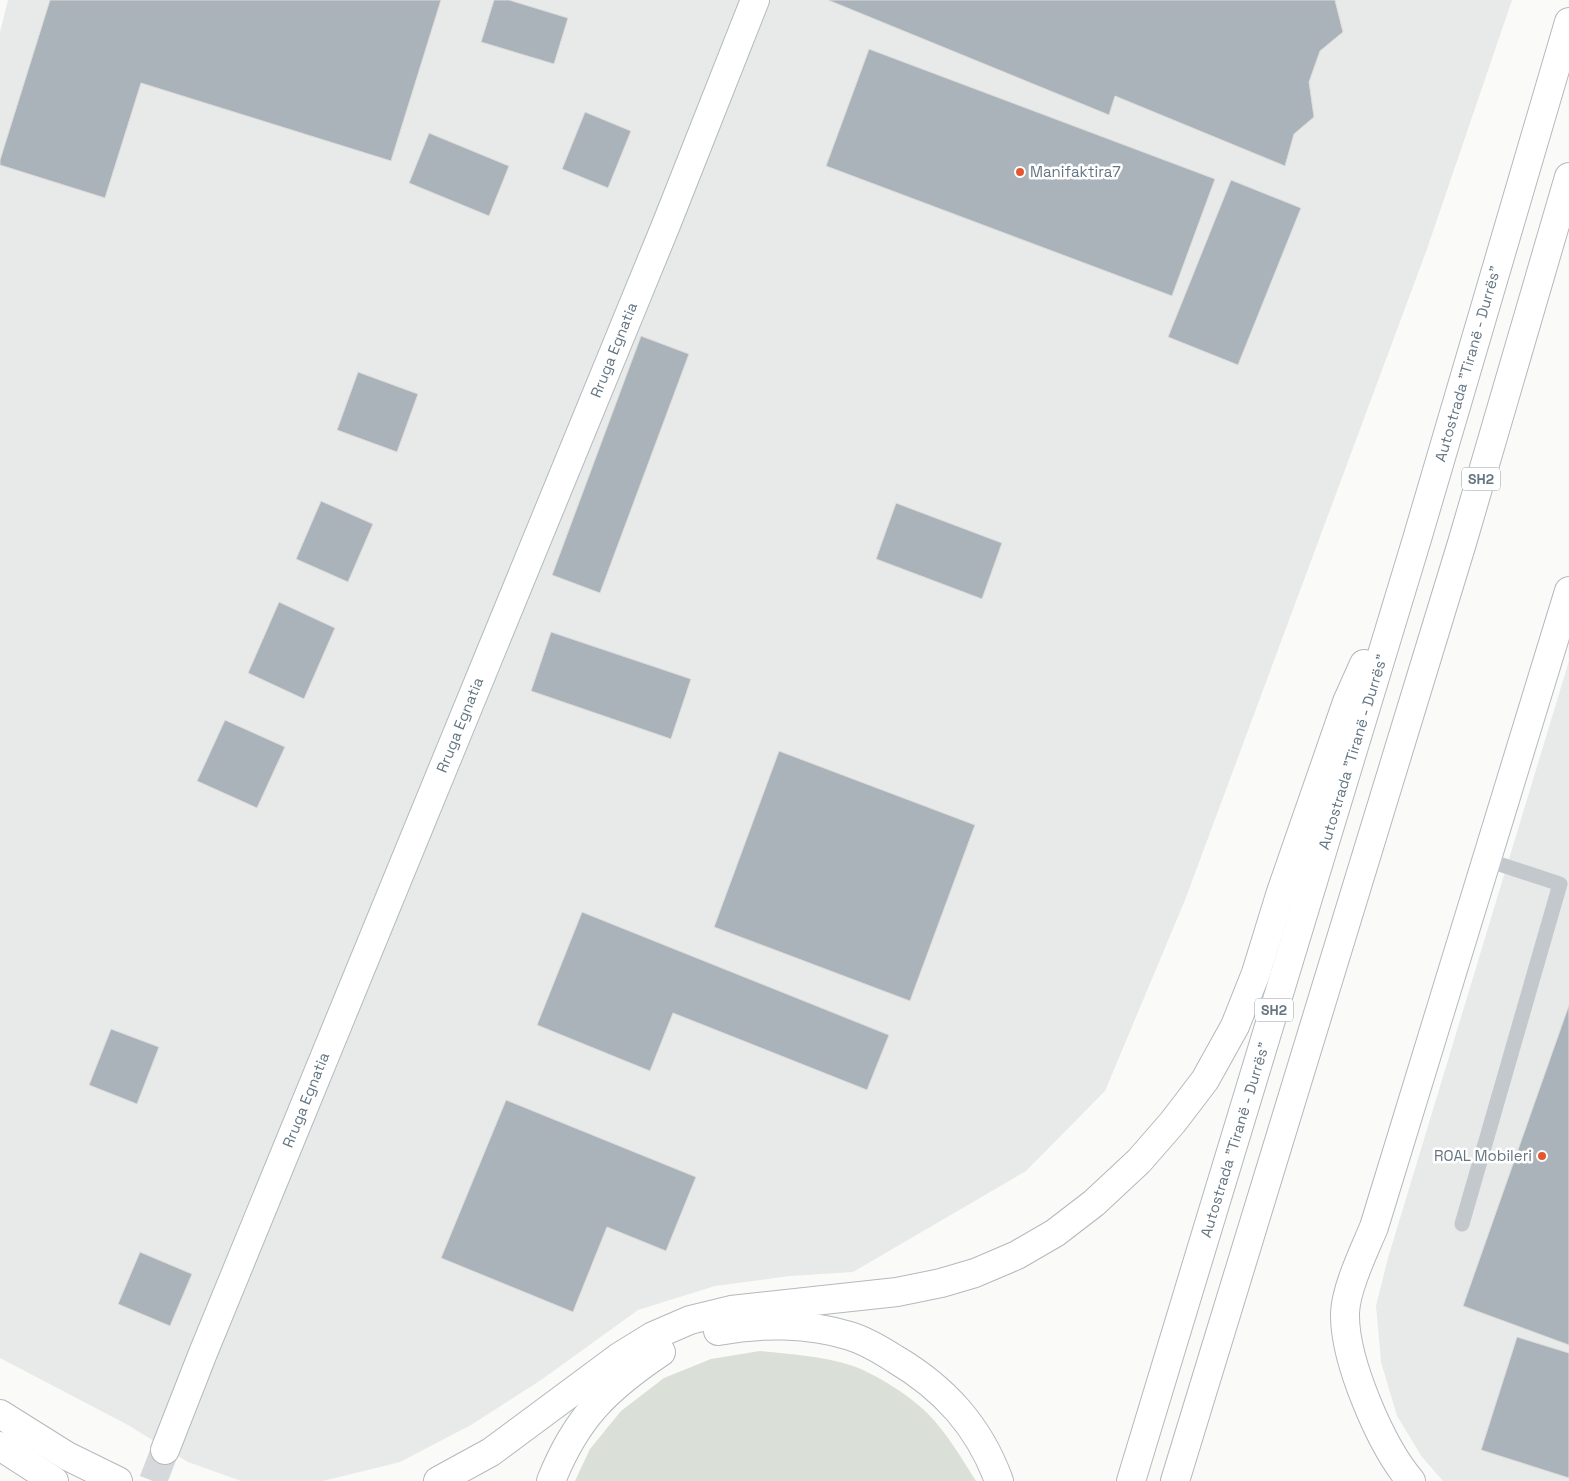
<svg xmlns="http://www.w3.org/2000/svg" width="1569" height="1481" font-family="'Space Grotesk',sans-serif">
<style>
.built{fill:#e8e9e9}
.green{fill:#dadfd7}
.building{fill:#aab3b9;stroke:#dcdcda}
.lines{fill:none;stroke-linecap:round;stroke-linejoin:round}
.secondary-tunnel{stroke:#d5d9db;stroke-width:28;stroke-dasharray:28 14;stroke-linecap:butt}
.secondary-casing{stroke:#b3babf;stroke-width:30}
.highway-casing{stroke:#b4b9bd;stroke-width:30}
.lane{stroke:#c3c8cc;stroke-width:15}
.secondary{stroke:#fff;stroke-width:28}
.highway{stroke:#fff;stroke-width:28}
.poi-dot{fill:#e4572e;stroke:#fff;stroke-width:2}
.labels{text-anchor:middle;stroke-width:5;stroke-linejoin:round;paint-order:stroke}
.shield{fill:#fff;stroke:#939fa8;stroke-width:1}
.shield-label{font-size:14px;font-weight:bold;fill:#657683}
.poi-label{font-size:15px;fill:#657683;stroke:#fff;text-anchor:start}
.street-label{font-size:15px;fill:#657683;stroke:#fff}
</style>
<rect width="100%" height="100%" fill="#fafaf8"/>
<!-- built -->
<g class="built">
<polygon points="8,0 1512,0 1427,249 1185,900 1105,1091 1026,1171 853,1272 790,1276 715,1286 638,1310 541,1380 471,1425 400,1462 323,1481 241,1481 188,1462 128,1425 0,1358 0,32"/>
<polygon points="1569,661 1569,1481 1443,1481 1422,1457 1397,1416 1381,1362 1376,1306 1388,1258"/>
</g>
<!-- green -->
<path class="green" d="M760,1351C790,1354 821,1356 850,1365C873,1372 914,1398 930,1416C948,1435 962,1459 976,1481H575L590,1449L621,1411L664,1378L711,1359Z"/>
<!-- building -->
<g class="building">
<polygon points="50,0 441,0 391,161 141,83 105,198 0,165 0,160"/>
<polygon points="494,0 509,0 568,18 554,64 481,42"/>
<polygon points="828,0 1335,0 1343,32 1320,51 1309,82 1314,117 1294,134 1285,166 1115,96 1109,115"/>
<polygon points="869,49 1215,179 1172,296 826,166"/>
<polygon points="585,112 631,131 608,188 562,169"/>
<polygon points="429,133 509,166 489,216 409,183"/>
<polygon points="1231,180 1301,208 1238,365 1168,337"/>
<polygon points="641,336 689,354 600,593 552,575"/>
<polygon points="358,372 418,394 397,452 337,430"/>
<polygon points="321,501 373,524 348,582 296,559"/>
<polygon points="896,503 1002,543 982,599 876,559"/>
<polygon points="279,602 335,628 304,699 248,673"/>
<polygon points="551,632 691,679 671,739 531,691"/>
<polygon points="225,720 285,747 257,808 197,781"/>
<polygon points="779,751 975,825 910,1001 714,927"/>
<polygon points="582,912 889,1035 867,1090 673,1013 650,1071 537,1025"/>
<polygon points="1569,1005 1569,1345 1463,1306"/>
<polygon points="111,1029 159,1047 137,1104 89,1085"/>
<polygon points="506,1100 696,1177 666,1251 607,1227 573,1312 441,1258"/>
<polygon points="140,1252 192,1274 170,1326 118,1304"/>
<polygon points="1517,1337 1569,1353 1569,1478 1481,1450"/>
</g>
<g class="lines">
<!-- secondary-tunnel -->
<polyline class="secondary-tunnel" points="153,1481 165,1450"/>
<!-- secondary casing -->
<g class="secondary-casing">
<g id="secondary">
<polyline points="165,1450 203,1353 666,225 755,0"/>
<path d="M1411,1481C1381,1446 1344,1360 1345,1313C1346,1288 1364,1251 1374,1227L1569,591"/>
</g>
</g>
<!-- highway casing -->
<g class="highway-casing">
<g id="highway">
<path d="M718,1331C760,1323 809,1323 850,1336C866,1341 881,1350 895,1359C944,1388 979,1426 999,1481"/>
<polyline points="0,1414 67,1456 118,1481"/>
<polyline points="0,1446 54,1481"/>
<polyline points="438,1481 491,1452 619,1357 653,1336 690,1320 731,1310 897,1292 941,1283 975,1273 1017,1255 1055,1233 1094,1203 1139,1161 1173,1122 1205,1080 1235,1026 1256,973 1281,892 1347,702 1364,664"/>
<path d="M551,1481C576,1418 606,1389 661,1352"/>
<polyline points="1131,1481 1417,539 1569,22"/>
<polyline points="1175,1481 1462,543 1569,177"/>
</g>
</g>
<!-- lane -->
<polyline class="lane" points="1462,1224 1560,884 1487,860"/>
<!-- secondary -->
<use href="#secondary" class="secondary"/>
<!-- highway -->
<use href="#highway" class="highway"/>
</g>
<!-- markers -->
<g class="poi-dot">
<circle cx="1020" cy="172" r="5"/>
<circle cx="1542" cy="1156" r="5"/>
</g>
<g class="labels">
<!-- shield labels -->
<g class="shield">
<rect x="1462" y="467.5" width="38" height="23" rx="4"/>
<rect x="1255" y="998.5" width="38" height="23" rx="4"/>
</g>
<g class="shield-label">
<text x="1481" y="484">SH2</text>
<text x="1274" y="1015">SH2</text>
</g>
<!-- poi labels -->
<g class="poi-label">
<text x="1030" y="177">Manifaktira7</text>
<text x="1532" y="1161" text-anchor="end">ROAL Mobileri</text>
</g>
<!-- street labels -->
<g class="street-label">
<text transform="translate(614 350) rotate(-68)" y="5">Rruga Egnatia</text>
<text transform="translate(1468 364) rotate(-74)" y="5">Autostrada "Tiranë - Durrës"</text>
<text transform="translate(460 725) rotate(-68)" y="5">Rruga Egnatia</text>
<text transform="translate(1353 752) rotate(-73)" y="5">Autostrada "Tiranë - Durrës"</text>
<text transform="translate(306 1100) rotate(-68)" y="5">Rruga Egnatia</text>
<text transform="translate(1235 1140) rotate(-73)" y="5">Autostrada "Tiranë - Durrës"</text>
</g>
</g>
</svg>
